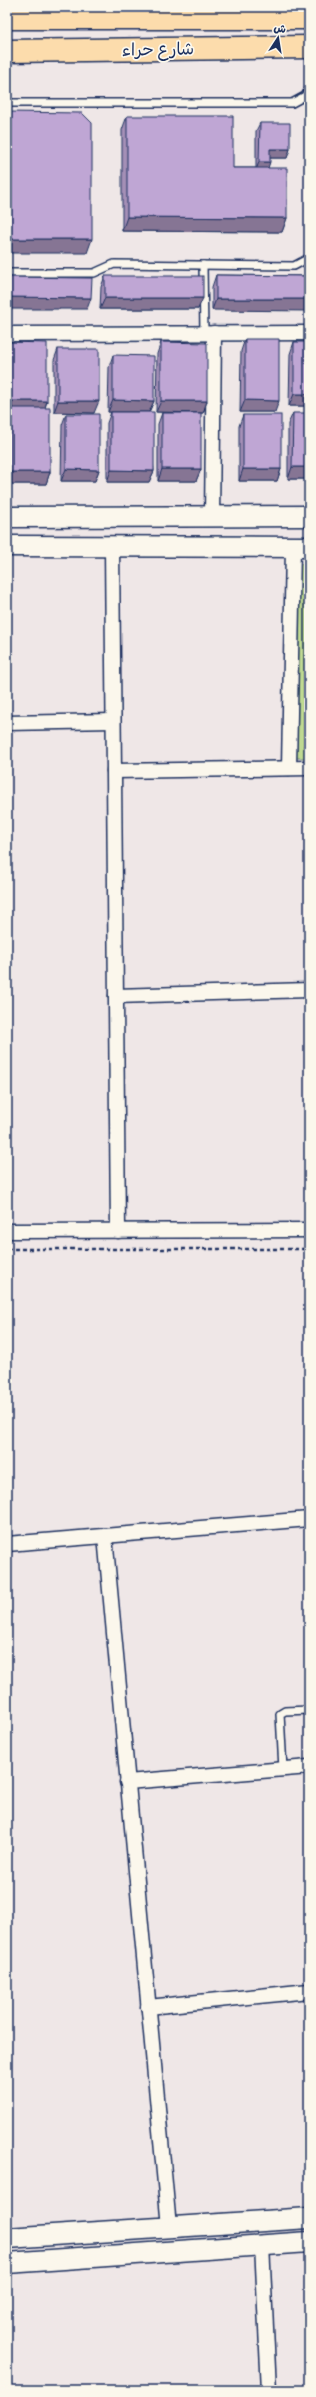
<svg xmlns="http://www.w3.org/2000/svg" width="316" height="2397" font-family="Caveat,'Playpen Sans Arabic',sans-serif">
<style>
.green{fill:#bfd991;stroke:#6d8478}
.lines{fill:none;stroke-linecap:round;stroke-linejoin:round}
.lane-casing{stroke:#1b2f5e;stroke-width:10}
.street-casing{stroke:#1b2f5e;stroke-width:17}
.secondary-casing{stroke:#1b2f5e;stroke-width:23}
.primary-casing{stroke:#1b2f5e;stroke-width:25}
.path{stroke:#1b2f5e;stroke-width:2.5;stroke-dasharray:4 3;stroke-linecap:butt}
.lane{stroke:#fbf7ec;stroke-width:7}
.street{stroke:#fbf7ec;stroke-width:14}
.secondary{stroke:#fbf7ec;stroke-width:20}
.primary{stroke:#fcdcac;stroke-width:22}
.wall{fill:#a48fb6;stroke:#1b2f5e}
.shaded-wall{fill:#867494;stroke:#1b2f5e}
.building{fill:#bfa6d4;stroke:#1b2f5e}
.labels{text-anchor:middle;stroke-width:3.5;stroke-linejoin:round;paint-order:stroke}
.street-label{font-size:17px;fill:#1b2f5e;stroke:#fbf7ec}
</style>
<rect width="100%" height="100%" fill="#efe7e7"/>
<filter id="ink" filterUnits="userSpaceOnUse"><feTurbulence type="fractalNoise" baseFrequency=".025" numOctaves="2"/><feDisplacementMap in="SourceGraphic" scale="8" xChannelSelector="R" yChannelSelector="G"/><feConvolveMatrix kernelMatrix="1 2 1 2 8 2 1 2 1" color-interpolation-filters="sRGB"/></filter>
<g filter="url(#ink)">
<!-- green -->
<polygon class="green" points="301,564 309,564 309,758 297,758 292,751 294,569"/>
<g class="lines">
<!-- lane casing -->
<g class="lane-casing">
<g id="lane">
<polyline points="7,103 292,103 305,96 309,89"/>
<polyline points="203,265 204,333"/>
<polyline points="7,273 94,273 114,264 294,266 309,258"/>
<polyline points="283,1769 280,1714 285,1711 309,1710"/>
</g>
</g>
<!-- street casing -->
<g class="street-casing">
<g id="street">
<polyline points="7,334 309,333"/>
<polyline points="212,518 214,333"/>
<polyline points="112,546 118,1231"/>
<polyline points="7,723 113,721"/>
<polyline points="289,768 293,547"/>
<polyline points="114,771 309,768"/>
<polyline points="116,996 309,990"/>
<polyline points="7,1231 309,1230"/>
<polyline points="105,1536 169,2227"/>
<polyline points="7,1544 309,1519"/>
<polyline points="127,1782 309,1767"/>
<polyline points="148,2007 309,1991"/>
<polyline points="262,2245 269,2390"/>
</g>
</g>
<!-- secondary casing -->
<g class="secondary-casing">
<g id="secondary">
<polyline points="7,517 309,516"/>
<polyline points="7,546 309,547"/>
<polyline points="7,2238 309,2218"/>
<polyline points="7,2263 309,2242"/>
</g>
</g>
<!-- primary casing -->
<g class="primary-casing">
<g id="primary">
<polyline points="7,18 309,18"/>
<polyline points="7,51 309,47"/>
</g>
</g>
<!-- path -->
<g class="path">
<polyline points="304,747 309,743"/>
<polyline points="7,1249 309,1249"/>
</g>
<!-- lane -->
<use href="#lane" class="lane"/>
<!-- street -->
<use href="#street" class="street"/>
<!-- secondary -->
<use href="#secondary" class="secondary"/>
<!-- primary -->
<use href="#primary" class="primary"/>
</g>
<!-- wall -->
<g class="wall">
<polygon points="127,116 233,168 256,168 256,131 260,123 290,149 287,158 270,158 268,168 287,218 282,232 122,231 122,130"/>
<polygon points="216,275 309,276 212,310 212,287"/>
<polygon points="105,276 198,309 100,309 101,287"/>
<polygon points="245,339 275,412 240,412 241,351"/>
<polygon points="7,342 47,401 45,408 50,472 46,484 7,484 7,417 9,413 7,412"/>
<polygon points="161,342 207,401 203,413 156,412 157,354"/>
<polygon points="294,342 309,342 309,406 289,406 290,354"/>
<polygon points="58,349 94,413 54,412 54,360"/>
<polygon points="113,355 154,401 149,412 154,471 149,482 107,482 107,423 111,412 108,412 109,367"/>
<polygon points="162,413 201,469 196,481 158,481 158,424"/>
<polygon points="293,413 309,479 288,479 288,424"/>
<polygon points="66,414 99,470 95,481 61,481 62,425"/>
<polygon points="243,415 281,469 277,481 239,481 239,426"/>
</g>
<!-- shaded-wall -->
<g class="shaded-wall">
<polygon points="270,149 290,149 287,158 267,158"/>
<polygon points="259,162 270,162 267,171 256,170"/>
<polygon points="127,217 287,218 282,232 122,231"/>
<polygon points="7,239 92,239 87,253 7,253"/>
<polygon points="7,297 91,298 87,309 7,309"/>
<polygon points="105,298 203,298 198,309 100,309"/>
<polygon points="216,299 309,299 309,311 212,310"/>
<polygon points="294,394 309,394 309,406 289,406"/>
<polygon points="113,400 154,401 149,412 108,412"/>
<polygon points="245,400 279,401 275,412 240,412"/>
<polygon points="7,401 47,401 43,413 10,408 9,412 7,412"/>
<polygon points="58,401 99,401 94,413 54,412"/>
<polygon points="161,401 207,401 203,413 156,412"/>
<polygon points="292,467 309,467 309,479 288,479"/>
<polygon points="66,469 99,470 95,481 61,481"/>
<polygon points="162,469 201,469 196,481 158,481"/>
<polygon points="243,469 281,469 277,481 239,481"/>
<polygon points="111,470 154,471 149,482 107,482"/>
<polygon points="10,472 50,472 46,484 7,484 7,480"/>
</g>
<!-- building -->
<g class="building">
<polygon points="7,112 82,113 92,123 92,239 7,239"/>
<polygon points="127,116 233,116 233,168 287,168 287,218 127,217"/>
<polygon points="260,123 290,123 290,149 270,149 270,162 259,162"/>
<polygon points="216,275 309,276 309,299 216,299"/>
<rect x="105" y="276" width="98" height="22"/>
<polygon points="7,277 92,278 91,298 7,297"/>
<polygon points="245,339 279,339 279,401 245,400"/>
<polygon points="7,342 47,343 47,401 7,401"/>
<polygon points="161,342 207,343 207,401 161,401"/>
<rect x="294" y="342" width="15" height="52"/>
<rect x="58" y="349" width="41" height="52"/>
<polygon points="113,355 154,356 154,401 113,400"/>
<rect x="10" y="408" width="40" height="64"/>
<polygon points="111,412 154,412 154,471 111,470"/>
<rect x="162" y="413" width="39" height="56"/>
<polygon points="293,413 309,413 309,467 292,467"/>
<polygon points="66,414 99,414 99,470 66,469"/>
<rect x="243" y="415" width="38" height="54"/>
</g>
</g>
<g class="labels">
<!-- street labels -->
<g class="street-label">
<text transform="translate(158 49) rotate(-1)" y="6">شارع حراء</text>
</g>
</g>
<!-- margin -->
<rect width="316" height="2397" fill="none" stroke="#fbf7ec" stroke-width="24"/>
<rect x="12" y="12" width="292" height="2373" fill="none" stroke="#1b2f5e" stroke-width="1.5" filter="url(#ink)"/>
<!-- north arrow -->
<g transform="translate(278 38) rotate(12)" stroke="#fbf7ec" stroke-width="3" paint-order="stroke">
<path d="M0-3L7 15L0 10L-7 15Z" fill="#1b2f5e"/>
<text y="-6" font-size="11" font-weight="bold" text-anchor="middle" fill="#1b2f5e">ش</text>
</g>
</svg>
